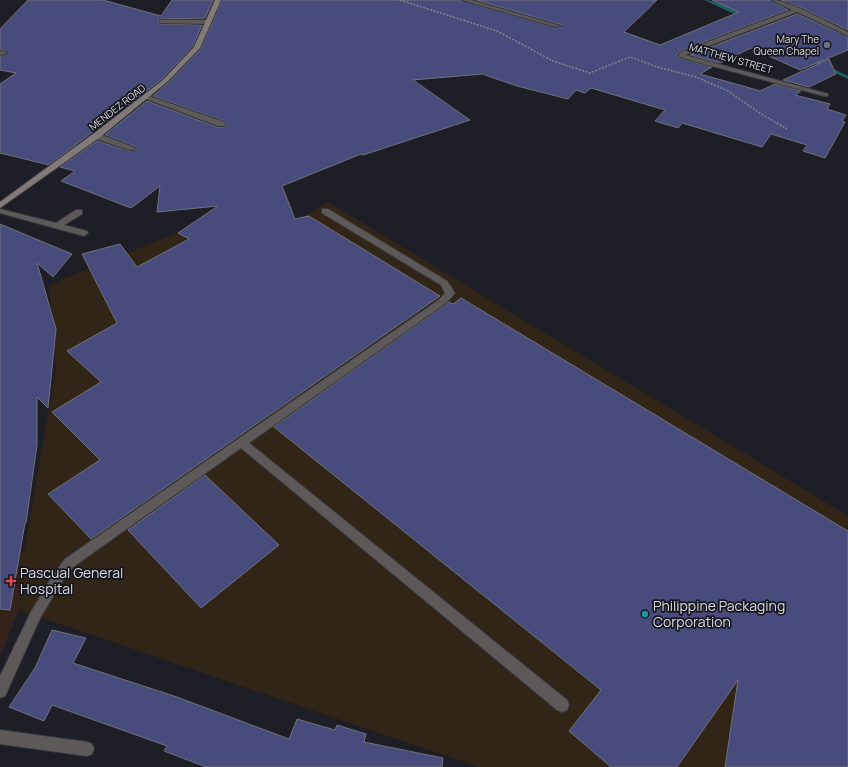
<svg xmlns="http://www.w3.org/2000/svg" width="848" height="767" font-family="Manrope,sans-serif">
<style>
.industrial{fill:#302516}
.medical{fill:#33231a}
.lines{fill:none;stroke-linecap:round;stroke-linejoin:round}
.stream{fill:#1d6063;fill-rule:evenodd}
.building{fill:#484c7d;stroke:#70717a}
.lane-casing{stroke:#393a40;stroke-width:2}
.street-casing{stroke:#393a40;stroke-width:2}
.secondary-casing{stroke:#393a40;stroke-width:2}
.path{stroke:#84858b;stroke-width:1.5;stroke-dasharray:2 1.5;stroke-linecap:butt}
.lane{fill:#5e5959;fill-rule:evenodd}
.street{fill:#5e5959;fill-rule:evenodd}
.secondary{fill:#817a79;fill-rule:evenodd}
.worship-dot{fill:#6b7280;stroke:#15161d;stroke-width:1.5}
.health-dot{fill:#e0444e;stroke:#15161d;stroke-width:1.5}
.culture-dot{fill:#0f9aa8;stroke:#15161d;stroke-width:1.5}
.labels{text-anchor:middle;stroke-width:3.5;stroke-linejoin:round;paint-order:stroke}
.far-poi-label{font-size:10px;fill:#dddee3;stroke:#15161d;text-anchor:end}
.far-street-label{font-size:10px;fill:#dddee3;stroke:#15161d}
.near-poi-label{font-size:14px;fill:#dddee3;stroke:#15161d;text-anchor:start}
</style>
<rect width="100%" height="100%" fill="#1e1f26"/>
<!-- industrial -->
<polygon class="industrial" points="328,202 848,516 848,767 479,767 19,610 24,552 56,370 49,285 177,233 222,265"/>
<!-- medical -->
<polygon class="medical" points="0,547 24,552 19,610 0,656"/>
<g class="lines">
<!-- stream -->
<g class="stream">
<path d="M704,0C715,0 737,10 746,17L743,18Z"/>
<polygon points="808,58 812,58 848,76 848,79 808,60"/>
</g>
</g>
<!-- building -->
<g class="building">
<polygon points="28,0 103,0 161,16 172,0 213,0 205,18 159,19 158,22 162,24 202,25 193,46 162,79 49,165 0,153 0,84 16,73 0,70 0,56 8,53 6,51 0,50 0,29"/>
<polygon points="222,0 461,0 556,28 561,27 562,25 476,0 657,0 624,32 660,45 739,12 712,0 771,0 788,10 680,51 677,54 677,56 682,59 712,67 700,74 750,88 760,91 775,84 801,91 795,95 830,104 827,109 846,115 842,121 845,122 825,158 803,151 807,145 771,134 762,147 682,123 678,128 655,121 665,110 591,88 585,93 576,90 568,99 517,86 482,74 413,80 470,120 363,155 361,154 282,186 295,219 309,216 440,296 91,539 48,494 100,460 52,412 101,382 67,351 117,323 82,254 120,244 137,267 189,239 178,233 218,206 157,212 160,186 131,208 61,181 75,171 60,167 97,141 129,151 137,149 137,147 105,135 147,101 217,127 225,127 226,123 224,121 153,96 168,83 201,49"/>
<polygon points="781,0 848,0 848,30 800,7"/>
<polygon points="797,14 848,37 848,50 800,70 751,48 720,63 690,55"/>
<polygon points="829,59 836,74 809,87 783,80"/>
<polygon points="0,224 72,254 53,277 37,263 56,329 48,408 37,397 37,445 26,523 25,523 10,610 0,609"/>
<polygon points="461,298 848,531 848,767 725,767 738,680 677,767 611,767 569,731 601,690 274,427 449,302 453,304"/>
<polygon points="205,475 279,545 201,608 128,530"/>
<polygon points="52,630 86,638 73,663 177,697 289,739 297,719 335,730 337,725 366,734 364,742 443,758 442,767 206,767 164,751 167,746 52,705 44,721 9,707 35,668"/>
</g>
<g class="lines">
<!-- lane casing -->
<g class="lane-casing">
<g id="lane">
<polygon points="462,0 471,0 561,26 556,27"/>
<polygon points="160,20 209,20 212,22 209,24 162,23 160,22"/>
<polygon points="0,51 6,52 7,53 0,55"/>
<polygon points="93,134 99,134 136,148 132,150 129,150 93,138"/>
<polygon points="0,209 56,223 76,210 82,210 82,214 64,225 87,231 88,233 84,236 0,213"/>
<polygon points="322,209 328,209 447,281 455,293 446,303 249,443 567,700 569,705 567,710 562,712 557,710 241,448 73,567 61,583 39,620 35,622 31,620 29,616 31,612 53,575 65,559 440,299 445,293 441,285 322,213"/>
<polygon points="0,730 87,742 92,744 94,749 92,754 87,756 0,744"/>
</g>
</g>
<!-- street casing -->
<g class="street-casing">
<g id="street">
<path d="M772,0C789,0 831,24 848,32V36L797,12L685,55L828,94V96H824L682,58L678,55L681,52L792,10Z"/>
<polygon points="146,95 224,122 225,124 224,126 218,126 144,98 144,96"/>
<polygon points="35,610 39,612 41,616 5,696 0,698 0,676 31,612"/>
</g>
</g>
<!-- secondary casing -->
<g class="secondary-casing">
<polygon id="secondary" points="215,0 221,0 200,48 167,82 99,138 0,208 0,202 93,134 163,80 194,47"/>
</g>
<!-- path -->
<polyline class="path" points="400,0 497,31 553,61 590,73 630,57 657,67 696,77 728,91 761,114 787,129"/>
<!-- lane -->
<use href="#lane" class="lane"/>
<!-- street -->
<use href="#street" class="street"/>
<!-- secondary -->
<use href="#secondary" class="secondary"/>
</g>
<!-- markers -->
<circle class="worship-dot" cx="827" cy="45" r="4"/>
<path class="health-dot" d="M9 575h4v4h4v4h-4v4h-4v-4h-4v-4h4z"/>
<circle class="culture-dot" cx="645" cy="614" r="4"/>
<g class="labels">
<!-- far-poi labels -->
<g class="far-poi-label">
<text x="819" y="43">Mary The<tspan x="819" dy="12">Queen Chapel</tspan></text>
</g>
<!-- far-street labels -->
<g class="far-street-label">
<text transform="translate(731 58) rotate(16)" y="4">MATTHEW STREET</text>
<text transform="translate(117 107) rotate(-38)" y="4">MENDEZ ROAD</text>
</g>
<!-- near-poi labels -->
<g class="near-poi-label">
<text x="20" y="578">Pascual General<tspan x="20" dy="16">Hospital</tspan></text>
<text x="653" y="611">Philippine Packaging<tspan x="653" dy="16">Corporation</tspan></text>
</g>
</g>
</svg>
